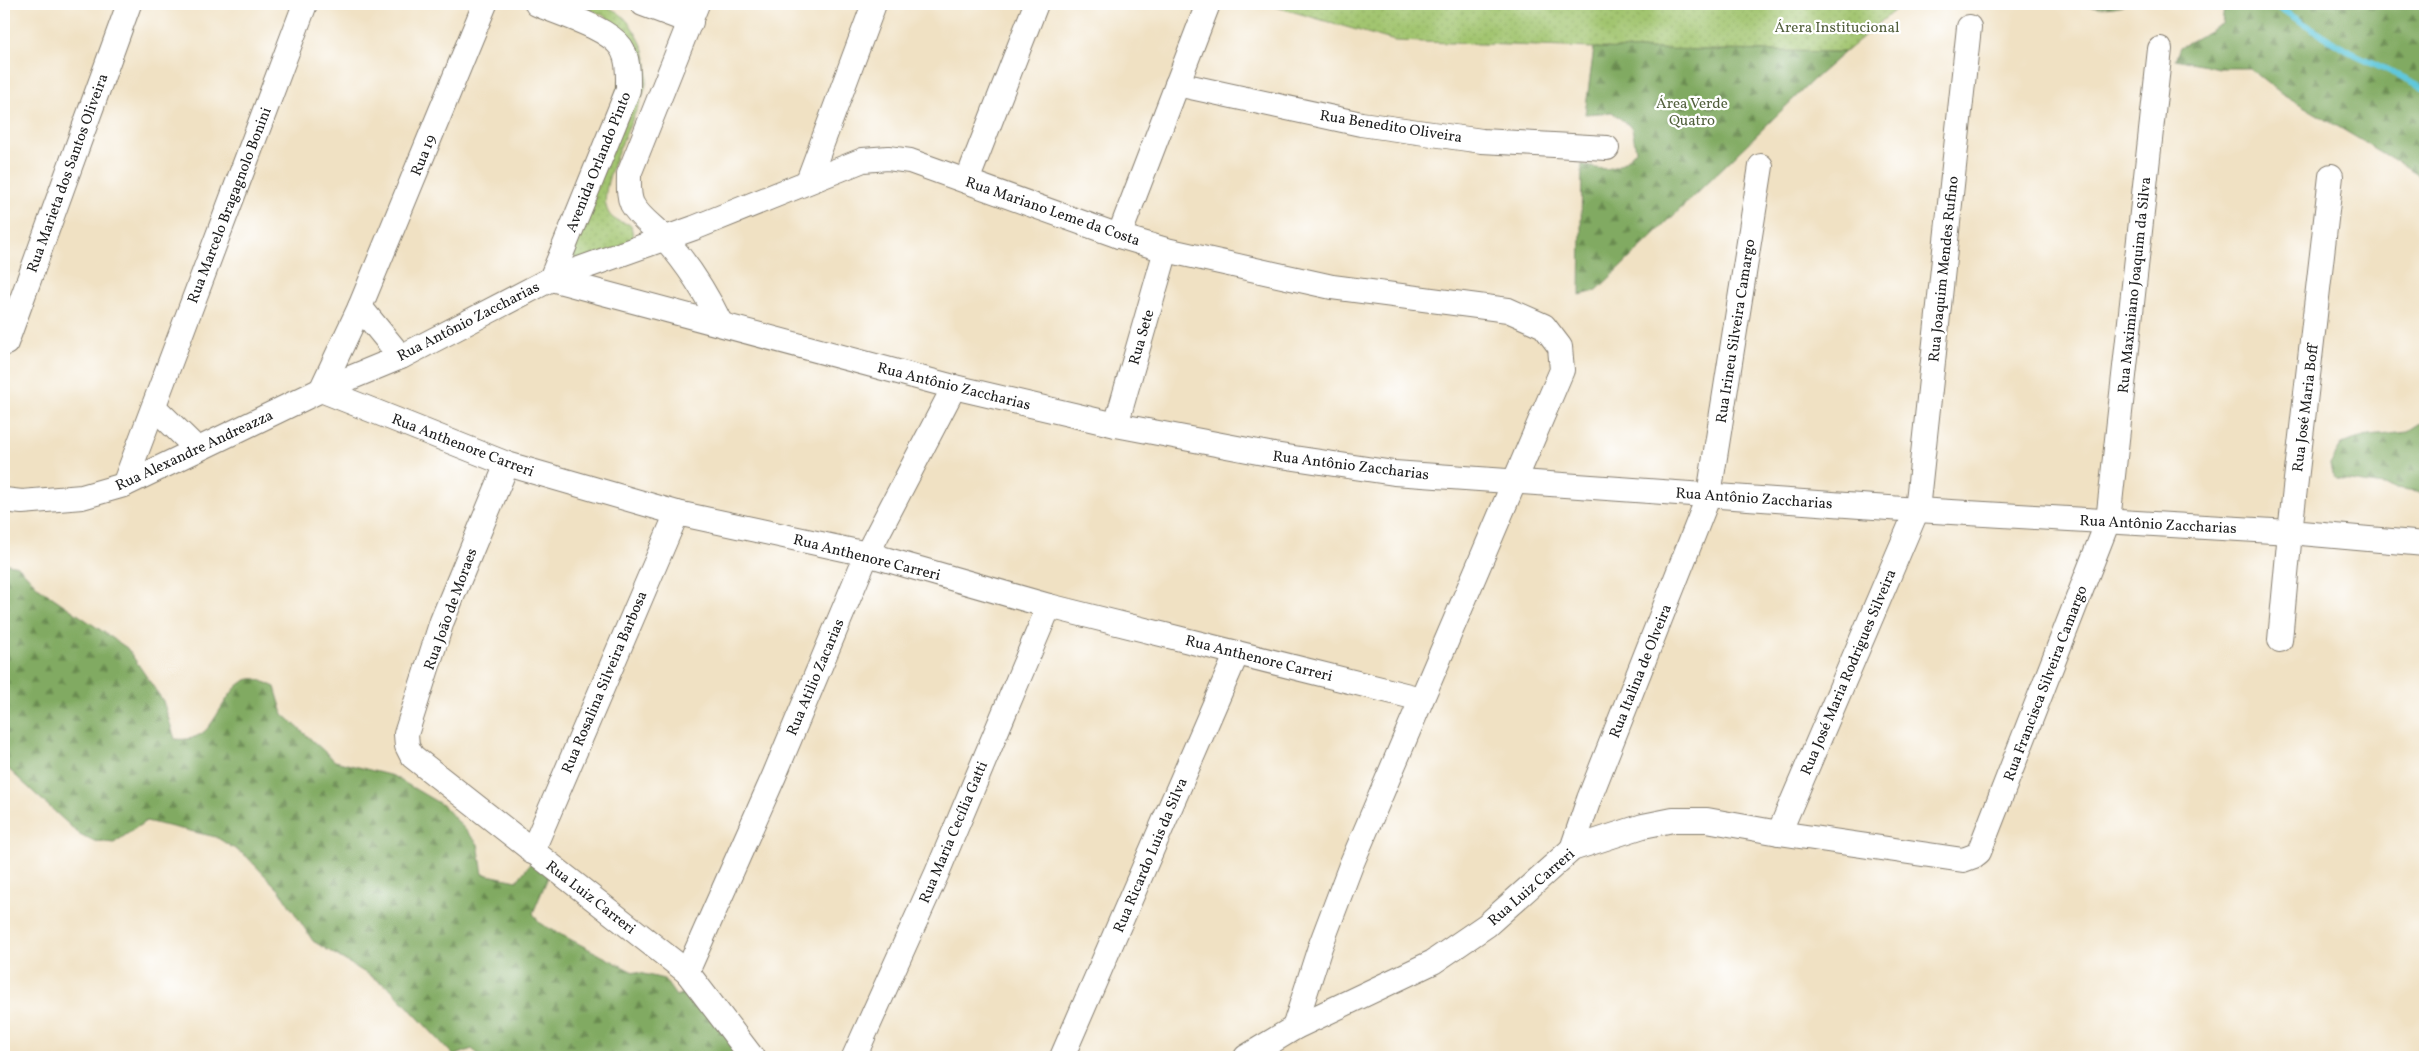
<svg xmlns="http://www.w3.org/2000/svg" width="2429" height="1061" font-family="Vollkorn,serif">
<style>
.forest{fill:url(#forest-firs);stroke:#4e633f}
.park{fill:url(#park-dots);stroke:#5f7046}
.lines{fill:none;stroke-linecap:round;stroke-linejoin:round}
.stream{stroke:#60c8dc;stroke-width:6}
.minor-casing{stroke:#867e70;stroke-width:26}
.minor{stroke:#fff;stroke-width:24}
.labels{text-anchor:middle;stroke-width:4.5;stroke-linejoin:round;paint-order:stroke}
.park-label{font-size:15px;fill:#52603d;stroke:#fff}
.street-label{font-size:15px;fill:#1c1c1c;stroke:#fff}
</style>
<defs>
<pattern id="forest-firs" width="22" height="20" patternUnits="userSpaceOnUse" patternTransform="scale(1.25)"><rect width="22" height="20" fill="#81aa62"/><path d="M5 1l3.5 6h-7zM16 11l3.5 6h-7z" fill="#698a50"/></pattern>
<pattern id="park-dots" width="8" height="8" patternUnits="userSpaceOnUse" patternTransform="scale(1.25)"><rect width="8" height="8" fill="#a2c56f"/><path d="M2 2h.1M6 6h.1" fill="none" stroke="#8ba960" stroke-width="1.8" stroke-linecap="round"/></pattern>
</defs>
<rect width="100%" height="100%" fill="#fff"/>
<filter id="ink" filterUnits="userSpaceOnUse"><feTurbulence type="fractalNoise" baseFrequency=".02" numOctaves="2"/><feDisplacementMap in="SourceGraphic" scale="10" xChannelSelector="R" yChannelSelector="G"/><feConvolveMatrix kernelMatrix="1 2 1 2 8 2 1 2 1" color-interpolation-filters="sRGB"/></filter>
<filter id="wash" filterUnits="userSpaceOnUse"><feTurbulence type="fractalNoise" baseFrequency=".0096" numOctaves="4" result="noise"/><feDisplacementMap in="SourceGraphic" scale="20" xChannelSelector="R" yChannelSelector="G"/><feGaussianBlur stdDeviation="1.12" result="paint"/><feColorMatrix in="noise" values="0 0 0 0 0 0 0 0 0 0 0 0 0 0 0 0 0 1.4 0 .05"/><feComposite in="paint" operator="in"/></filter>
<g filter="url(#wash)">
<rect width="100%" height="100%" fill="#f0e1c3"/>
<!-- forest -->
<g class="forest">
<path d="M2074,4H2125C2111,10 2088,8 2074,4Z"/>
<polygon points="2222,4 2425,4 2425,178 2281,93 2249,68 2219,68 2175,59 2180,47 2222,24 2224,7"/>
<path d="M1594,48L1845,52L1813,80L1596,291L1580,295L1582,164C1606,173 1619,170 1636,150L1632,128L1612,112L1585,114Z"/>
<polygon points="2425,421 2425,495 2416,491 2337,479 2332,475 2330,464 2342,444 2360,437 2408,432"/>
<path d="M4,563L18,566L39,588L127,648L163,701L175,739C185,740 192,739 201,734C218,724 231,674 257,679C263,681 270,685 275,687L283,714L335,761L393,776L444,806L478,844L483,874L517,881L535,857L548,877L533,913L539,923L631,971L664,979L676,996L700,985L738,1030L766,1057H480L472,1049L454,1056L390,988L313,941L280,891L246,856L216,837L146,821L114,843L93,841L78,833L4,765Z"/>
</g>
<!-- park -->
<g class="park">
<path d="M574,4C600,4 618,5 633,29C643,44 649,60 647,79C644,109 585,196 613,218C617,222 626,223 631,225L634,242L576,268L574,256L575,244L630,43C614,16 601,14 574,4Z"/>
<polygon points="1266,4 1902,4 1845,52 1594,48 1395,41"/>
</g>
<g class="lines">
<!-- stream -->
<polyline class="stream" points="2273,4 2346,50 2425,88"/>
</g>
</g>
<g filter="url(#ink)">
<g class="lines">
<!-- minor casing -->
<g class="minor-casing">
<g id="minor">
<path d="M537,4C560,14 606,27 621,47C629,59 628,76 628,90L551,279"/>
<polyline points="643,4 691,22"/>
<path d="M697,4L629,174C629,184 628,195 632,204C640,219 656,228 666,240C689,266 706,293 721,324"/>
<polyline points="1177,84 1361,124 1482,141 1607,148"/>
<polyline points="808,181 874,4"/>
<polyline points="967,181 1036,4"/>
<polyline points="1119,236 1208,4"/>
<polyline points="551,279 954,387 1116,425 1274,455 1394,473 1917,510 2290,532 2425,544"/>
<polyline points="360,307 401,357"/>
<polyline points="6,343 129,4"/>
<polyline points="321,390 507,464 677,513 867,554 1049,606 1421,699"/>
<polyline points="321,390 360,307 485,4"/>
<polyline points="154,407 197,449"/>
<polyline points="1116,425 1166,250"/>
<polyline points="507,464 442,621 406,734 407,746 412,756 687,972 752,1057"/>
<polyline points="124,485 305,4"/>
<polyline points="4,500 22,502 82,497 124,485 321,390 401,357 551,279 694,228 863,160 888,158 910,161 1119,236 1166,250 1332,287 1508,310 1544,326 1560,347 1562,370 1351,865 1320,947 1294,1028"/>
<polyline points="2280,640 2290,532 2331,176"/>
<polyline points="1779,833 1917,510 1969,27"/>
<polyline points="1572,849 1589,799 1709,495 1761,166"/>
<polyline points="532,852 677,513"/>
<polyline points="687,972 774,776 867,554 954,387"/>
<polyline points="854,1057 937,873 1049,606"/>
<polyline points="1062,1057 1237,653"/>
<polyline points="1246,1057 1294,1028 1433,962 1487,925 1572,849 1643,826 1673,820 1707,820 1779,833 1963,860 1974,856 1979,852 2108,521 2160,49"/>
</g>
</g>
<!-- minor -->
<use href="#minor" class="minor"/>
</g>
</g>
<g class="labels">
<!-- park labels -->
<g class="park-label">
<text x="1837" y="32">Árera Institucional</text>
<text x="1692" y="108">Área Verde<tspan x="1692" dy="17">Quatro</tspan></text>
</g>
<!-- street labels -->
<g class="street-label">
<text transform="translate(1391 126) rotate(9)" y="5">Rua Benedito Oliveira</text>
<text transform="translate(423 155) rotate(-68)" y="5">Rua 19</text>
<text transform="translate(598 162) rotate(-68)" y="5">Avenida Orlando Pinto</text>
<text transform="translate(67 173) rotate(-70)" y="5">Rua Marieta dos Santos Oliveira</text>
<text transform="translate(229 205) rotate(-69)" y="5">Rua Marcelo Bragagnolo Bonini</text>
<text transform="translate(1053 211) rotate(19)" y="5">Rua Mariano Leme da Costa</text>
<text transform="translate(1943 269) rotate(-84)" y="5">Rua Joaquim Mendes Rufino</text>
<text transform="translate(2134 285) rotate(-84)" y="5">Rua Maximiano Joaquim da Silva</text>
<text transform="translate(468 321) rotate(-27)" y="5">Rua Antônio Zaccharias</text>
<text transform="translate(1735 331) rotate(-81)" y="5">Rua Irineu Silveira Camargo</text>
<text transform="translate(1141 337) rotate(-74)" y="5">Rua Sete</text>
<text transform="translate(954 386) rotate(14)" y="5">Rua Antônio Zaccharias</text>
<text transform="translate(2305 408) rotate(-83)" y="5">Rua José Maria Boff</text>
<text transform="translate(463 445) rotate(21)" y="5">Rua Anthenore Carreri</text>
<text transform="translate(194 450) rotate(-25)" y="5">Rua Alexandre Andreazza</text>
<text transform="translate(1351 465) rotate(7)" y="5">Rua Antônio Zaccharias</text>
<text transform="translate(1754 498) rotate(4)" y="5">Rua Antônio Zaccharias</text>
<text transform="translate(2158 524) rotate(3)" y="5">Rua Antônio Zaccharias</text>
<text transform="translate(867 557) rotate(14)" y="5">Rua Anthenore Carreri</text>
<text transform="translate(450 609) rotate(-70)" y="5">Rua João de Moraes</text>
<text transform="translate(1259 658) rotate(14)" y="5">Rua Anthenore Carreri</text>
<text transform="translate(1640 671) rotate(-68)" y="5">Rua Italina de Olveira</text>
<text transform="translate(1848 672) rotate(-67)" y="5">Rua José Maria Rodrigues Silveira</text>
<text transform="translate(815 677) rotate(-67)" y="5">Rua Atilio Zacarias</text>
<text transform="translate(604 682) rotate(-67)" y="5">Rua Rosalina Silveira Barbosa</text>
<text transform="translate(2045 683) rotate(-69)" y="5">Rua Francisca Silveira Camargo</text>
<text transform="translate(953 832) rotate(-67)" y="5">Rua Maria Cecília Gatti</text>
<text transform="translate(1150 855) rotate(-67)" y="5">Rua Ricardo Luis da Silva</text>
<text transform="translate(1531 887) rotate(-41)" y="5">Rua Luiz Carreri</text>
<text transform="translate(591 897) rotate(38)" y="5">Rua Luiz Carreri</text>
</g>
</g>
<!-- margin -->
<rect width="2429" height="1061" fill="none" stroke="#fff" stroke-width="20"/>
</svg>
